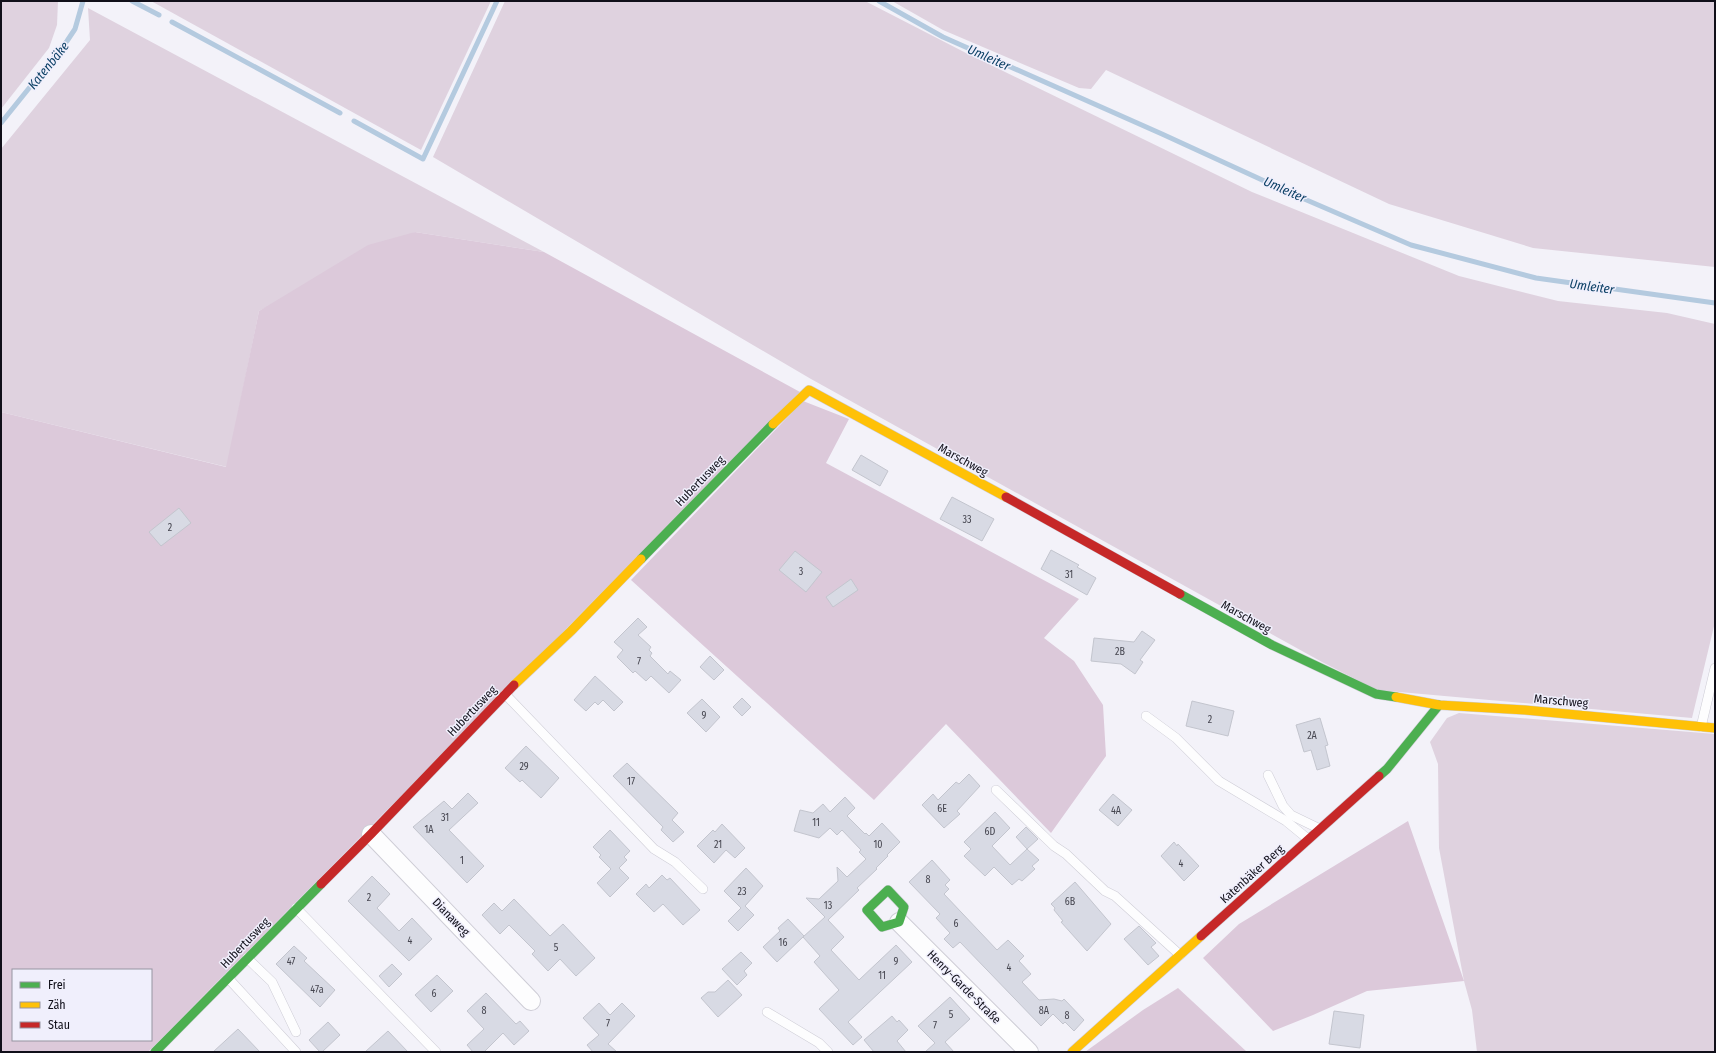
<svg xmlns="http://www.w3.org/2000/svg" width="1716" height="1053" font-family="'Fira Sans Condensed',sans-serif">
<style>
.green{fill:#dfd2df}
.forest{fill:#dcc9da;fill-rule:evenodd}
.lines{fill:none;stroke-linecap:round;stroke-linejoin:round}
.stream{stroke:#b4cadf;stroke-width:5}
.building{fill:#d8dae4;stroke:#c3c5ce}
.lane-casing{stroke:#cecdd6;stroke-width:10}
.street-casing{stroke:#cecdd6;stroke-width:20}
.fast-casing{stroke:#cecdd6;stroke-width:10}
.slow-casing{stroke:#cecdd6;stroke-width:10}
.jam-casing{stroke:#cecdd6;stroke-width:10}
.lane{stroke:#fdfdfe;stroke-width:9}
.street{stroke:#fdfdfe;stroke-width:18}
.fast{stroke:#4caf50;stroke-width:9}
.slow{stroke:#ffc107;stroke-width:9}
.jam{stroke:#c62828;stroke-width:9}
.labels{text-anchor:middle;stroke-width:3;stroke-linejoin:round;paint-order:stroke}
.number-label{font-size:10px;fill:#45454f}
.street-label{font-size:12px;fill:#100f19;stroke:#f0effc}
.water-label{font-size:13px;font-style:italic;fill:#0d4166;stroke:#f0effc}
</style>
<rect width="100%" height="100%" fill="#f3f2f9"/>
<!-- green -->
<g class="green">
<polygon points="1,1 58,1 57,25 49,48 1,109"/>
<polygon points="151,1 491,1 421,150"/>
<polygon points="505,1 865,1 966,53 1252,192 1459,276 1558,301 1667,313 1715,324 1715,622 1692,718 1377,690 1322,662 811,379 433,157"/>
<polygon points="892,1 1715,1 1715,267 1533,248 1389,204 1106,70 1091,89 1079,88 943,30"/>
<polygon points="88,8 544,252 415,232 259,311 227,467 1,412 1,149 90,40"/>
<polygon points="1459,713 1715,734 1715,1052 1477,1052 1472,1010 1464,981 1439,848 1438,764 1430,742 1447,718"/>
</g>
<!-- forest -->
<g class="forest">
<path d="M415,232L544,252L800,392L148,1052H1V412L226,467L259,311L368,245ZM13,970H151V1040H13Z"/>
<polygon points="803,401 849,419 826,463 1079,599 1044,638 1074,661 1103,705 1106,756 1051,833 946,724 874,800 631,580"/>
<polygon points="1408,821 1464,981 1367,991 1313,1015 1273,1031 1203,958 1239,924"/>
<polygon points="1178,988 1247,1052 1085,1052 1143,1010"/>
</g>
<g class="lines">
<!-- stream -->
<g class="stream">
<polyline points="132,1 159,15"/>
<polyline points="879,1 943,37 1162,134 1295,195 1411,245 1536,278 1715,303"/>
<polyline points="172,22 340,113"/>
<polyline points="354,121 423,159 497,1"/>
<polyline points="1,123 67,41 75,29 83,1"/>
</g>
</g>
<!-- building -->
<g class="building">
<polygon points="861,455 888,471 880,486 852,470"/>
<polygon points="952,497 994,519 982,541 940,519"/>
<polygon points="179,508 191,523 161,546 149,532"/>
<polygon points="1051,550 1079,565 1077,567 1096,578 1087,595 1041,569"/>
<polygon points="795,551 822,572 806,592 779,570"/>
<polygon points="851,579 858,590 833,607 826,597"/>
<polygon points="638,618 647,627 638,635 651,647 649,650 652,653 650,656 668,674 670,671 681,680 669,693 651,676 646,681 635,671 633,673 617,657 623,650 614,642"/>
<polygon points="1142,631 1155,640 1140,660 1143,662 1135,674 1121,664 1091,661 1094,638 1134,642"/>
<polygon points="710,656 724,670 714,680 700,667"/>
<polygon points="595,676 623,702 614,711 603,700 598,705 595,702 586,711 574,700"/>
<polygon points="742,698 751,707 742,716 733,707"/>
<polygon points="702,699 720,717 706,732 687,713"/>
<polygon points="1192,701 1234,711 1228,736 1186,726"/>
<polygon points="1320,718 1328,745 1325,746 1330,766 1317,770 1311,750 1304,752 1296,725"/>
<polygon points="526,746 559,778 541,798 522,780 520,782 505,768"/>
<polygon points="627,763 678,813 672,820 684,832 673,842 661,830 663,827 613,776"/>
<polygon points="969,774 980,786 957,811 960,814 944,828 922,805 933,794 938,800 956,782 959,784"/>
<polygon points="468,793 478,803 449,830 484,866 467,883 413,827 444,801 452,809"/>
<polygon points="1113,794 1132,810 1118,826 1099,810"/>
<polygon points="845,797 855,808 847,816 865,834 866,833 869,836 882,823 900,842 887,855 888,856 876,868 877,869 857,888 859,890 828,920 844,937 831,950 859,980 896,945 912,962 848,1022 862,1037 853,1045 819,1009 839,990 814,962 820,956 803,937 825,917 806,898 819,899 838,881 837,867 847,877 866,859 859,852 861,850 842,830 837,835 830,828 819,838 794,831 800,810 813,813 823,804 830,812"/>
<polygon points="995,812 1010,828 992,846 1010,865 1027,849 1039,860 1032,866 1035,869 1022,881 1019,879 1012,885 994,867 985,876 964,856 971,849 964,842"/>
<polygon points="722,824 745,848 735,858 726,850 714,863 697,846 713,830 715,832"/>
<polygon points="1026,827 1038,839 1027,849 1016,837"/>
<polygon points="610,830 630,851 624,857 627,860 619,868 629,878 610,897 597,883 611,869 599,857 601,855 593,847"/>
<polygon points="1174,842 1177,846 1178,844 1199,866 1184,881 1161,856"/>
<polygon points="932,860 950,880 945,885 949,889 944,894 997,950 1008,940 1024,956 1019,961 1031,974 1022,982 1039,1000 1054,999 1062,1001 1064,999 1084,1020 1074,1031 1065,1022 1063,1024 1053,1014 1041,1026 960,942 953,948 944,939 950,933 936,918 940,914 909,882"/>
<polygon points="746,868 763,886 745,906 754,915 738,931 728,921 741,908 724,891"/>
<polygon points="662,875 667,880 670,878 700,910 683,925 663,904 654,912 636,894 646,884 649,888"/>
<polygon points="372,876 390,894 377,908 399,931 412,918 432,939 409,961 348,901"/>
<polygon points="1075,882 1111,924 1087,951 1061,922 1063,921 1054,910 1055,908 1051,904"/>
<polygon points="514,899 550,936 563,924 595,958 576,976 560,959 548,971 532,954 535,951 509,925 500,934 482,915 494,903 502,911"/>
<polygon points="788,919 804,936 777,962 763,947 780,931 778,928"/>
<polygon points="1139,926 1156,943 1151,947 1159,956 1148,965 1124,939"/>
<polygon points="294,946 307,958 304,961 335,990 320,1007 276,964"/>
<polygon points="741,952 752,963 744,971 747,975 737,985 722,969"/>
<polygon points="392,964 402,974 389,987 379,976"/>
<polygon points="437,975 453,991 431,1012 415,995"/>
<polygon points="728,980 742,995 718,1017 701,998 708,992 715,992"/>
<polygon points="486,993 516,1024 520,1021 529,1031 514,1045 503,1033 484,1052 473,1052 467,1045 484,1029 467,1011"/>
<polygon points="950,997 970,1019 945,1042 954,1052 925,1052 935,1043 918,1026"/>
<polygon points="599,1003 610,1015 622,1003 635,1016 608,1044 617,1052 593,1052 587,1045 599,1035 583,1018"/>
<polygon points="1334,1011 1364,1015 1360,1048 1329,1044"/>
<polygon points="892,1016 897,1022 899,1020 908,1030 897,1041 906,1052 874,1052 864,1040"/>
<polygon points="328,1022 340,1035 322,1052 320,1052 309,1040"/>
<polygon points="238,1029 260,1052 213,1052"/>
<polygon points="388,1031 408,1052 365,1052"/>
</g>
<g class="lines">
<!-- lane casing -->
<g class="lane-casing">
<g id="lane">
<polyline points="505,694 654,849 675,862 703,889"/>
<polyline points="1146,716 1176,738 1219,781 1286,821 1308,839"/>
<polyline points="1701,727 1715,668"/>
<polyline points="1268,775 1283,806 1291,815 1320,829"/>
<polyline points="996,790 1054,846 1066,854 1105,891 1115,896 1180,955"/>
<polyline points="296,908 436,1052"/>
<polyline points="247,958 272,982 296,1032"/>
<polyline points="228,978 296,1052"/>
<polyline points="767,1012 819,1043 828,1052"/>
</g>
</g>
<!-- street casing -->
<g class="street-casing">
<g id="street">
<polyline points="371,834 531,1001"/>
<polyline points="899,922 1029,1052"/>
</g>
</g>
<!-- fast casing -->
<g class="fast-casing">
<g id="fast">
<polyline points="641,559 773,424"/>
<polyline points="1180,594 1272,645 1376,694 1396,697"/>
<polyline points="1379,776 1387,769 1439,705"/>
<polygon points="888,890 904,907 899,922 882,927 867,910"/>
<polyline points="155,1052 321,884"/>
</g>
</g>
<!-- slow casing -->
<g class="slow-casing">
<g id="slow">
<polyline points="773,424 809,390 1006,497"/>
<polyline points="514,685 571,631 641,559"/>
<polyline points="1396,697 1439,705 1525,710 1715,728"/>
<polyline points="1072,1052 1201,936"/>
</g>
</g>
<!-- jam casing -->
<g class="jam-casing">
<g id="jam">
<polyline points="1006,497 1180,594"/>
<polyline points="321,884 371,834 514,685"/>
<polyline points="1201,936 1379,776"/>
</g>
</g>
<!-- lane -->
<use href="#lane" class="lane"/>
<!-- street -->
<use href="#street" class="street"/>
<!-- fast -->
<use href="#fast" class="fast"/>
<!-- slow -->
<use href="#slow" class="slow"/>
<!-- jam -->
<use href="#jam" class="jam"/>
</g>
<g class="labels">
<!-- number labels -->
<g class="number-label">
<text x="967" y="523">33</text>
<text x="170" y="531">2</text>
<text x="801" y="575">3</text>
<text x="1069" y="578">31</text>
<text x="1120" y="655">2B</text>
<text x="639" y="665">7</text>
<text x="704" y="719">9</text>
<text x="1210" y="723">2</text>
<text x="1312" y="739">2A</text>
<text x="524" y="770">29</text>
<text x="631" y="785">17</text>
<text x="942" y="812">6E</text>
<text x="1116" y="814">4A</text>
<text x="445" y="821">31</text>
<text x="816" y="826">11</text>
<text x="429" y="833">1A</text>
<text x="990" y="835">6D</text>
<text x="718" y="848">21</text>
<text x="878" y="848">10</text>
<text x="462" y="864">1</text>
<text x="1181" y="867">4</text>
<text x="928" y="883">8</text>
<text x="742" y="895">23</text>
<text x="369" y="901">2</text>
<text x="1070" y="905">6B</text>
<text x="828" y="909">13</text>
<text x="956" y="927">6</text>
<text x="410" y="944">4</text>
<text x="783" y="946">16</text>
<text x="556" y="951">5</text>
<text x="291" y="965">47</text>
<text x="896" y="965">9</text>
<text x="1009" y="971">4</text>
<text x="882" y="979">11</text>
<text x="317" y="993">47a</text>
<text x="434" y="997">6</text>
<text x="484" y="1014">8</text>
<text x="1044" y="1014">8A</text>
<text x="951" y="1018">5</text>
<text x="1067" y="1019">8</text>
<text x="608" y="1027">7</text>
<text x="935" y="1029">7</text>
</g>
<!-- street labels -->
<g class="street-label">
<text transform="translate(963 460) rotate(29)" y="4">Marschweg</text>
<text transform="translate(700 481) rotate(-46)" y="4">Hubertusweg</text>
<text transform="translate(1246 617) rotate(29)" y="4">Marschweg</text>
<text transform="translate(1561 701) rotate(5)" y="4">Marschweg</text>
<text transform="translate(472 711) rotate(-46)" y="4">Hubertusweg</text>
<text transform="translate(1252 874) rotate(-42)" y="4">Katenbäker Berg</text>
<text transform="translate(451 917) rotate(46)" y="4">Dianaweg</text>
<text transform="translate(245 943) rotate(-46)" y="4">Hubertusweg</text>
<text transform="translate(964 987) rotate(45)" y="4">Henry-Garde-Straße</text>
</g>
<!-- water labels -->
<g class="water-label">
<text transform="translate(989 57) rotate(24)" y="5">Umleiter</text>
<text transform="translate(48 65) rotate(-51)" y="5">Katenbäke</text>
<text transform="translate(1285 189) rotate(24)" y="5">Umleiter</text>
<text transform="translate(1592 286) rotate(8)" y="5">Umleiter</text>
</g>
</g>
<!-- border -->
<rect width="1716" height="1053" fill="none" stroke="#100f19" stroke-width="4"/>
<!-- legend -->
<rect x="12" y="969" width="140" height="72" fill="#f0effc" stroke="#9695a1"/>
<rect x="20" y="982" width="20" height="6" fill="#4caf50" stroke="#9695a1"/>
<text x="48" y="989" font-size="12" fill="#100f19">Frei</text>
<rect x="20" y="1002" width="20" height="6" fill="#ffc107" stroke="#9695a1"/>
<text x="48" y="1009" font-size="12" fill="#100f19">Zäh</text>
<rect x="20" y="1022" width="20" height="6" fill="#c62828" stroke="#9695a1"/>
<text x="48" y="1029" font-size="12" fill="#100f19">Stau</text>
</svg>
